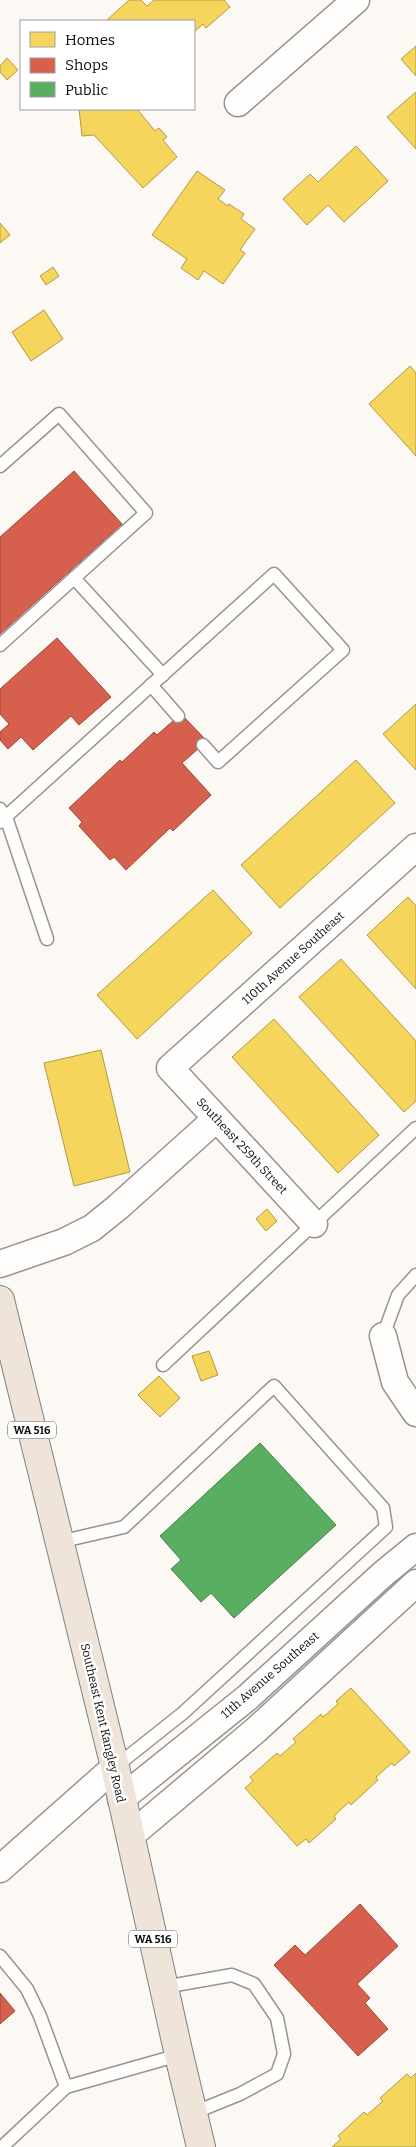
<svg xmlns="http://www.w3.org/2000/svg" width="416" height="2147" font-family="Bitter,serif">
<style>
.homes{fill:#f6d55c;stroke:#b19a45}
.shops{fill:#d6604d;stroke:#9a483a}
.public{fill:#5aae61;stroke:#447e48}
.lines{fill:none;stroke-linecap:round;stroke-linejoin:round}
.lane-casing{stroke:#969492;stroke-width:15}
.street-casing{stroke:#969492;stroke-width:29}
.primary-casing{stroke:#83817f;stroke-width:30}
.lane{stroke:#fffefd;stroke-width:12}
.street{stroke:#fffefd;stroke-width:26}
.primary{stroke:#eee4d9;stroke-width:28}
.labels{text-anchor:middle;stroke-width:5;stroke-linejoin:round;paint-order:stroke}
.shield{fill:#fff;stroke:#575757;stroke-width:1}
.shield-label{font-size:11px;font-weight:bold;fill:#0f0f0f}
.street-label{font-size:12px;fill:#0f0f0f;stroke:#fff}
</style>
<rect width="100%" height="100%" fill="#fcf8f4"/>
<!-- homes -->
<g class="homes">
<polygon points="129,0 141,0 147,6 154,0 224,0 230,7 206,28 203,24 194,32 194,21 108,21 107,20"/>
<polygon points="416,46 416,76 401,59"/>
<polygon points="7,58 18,70 7,80 0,72 0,66"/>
<polygon points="416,92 416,149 387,117"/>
<polygon points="79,109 137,109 155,131 159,128 167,137 163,140 177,157 143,188 94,135 82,136"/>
<polygon points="356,146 388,181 344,222 328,205 307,225 283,199 310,174 318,182"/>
<polygon points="197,171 225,190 218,199 228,206 229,204 244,214 241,219 255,229 240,250 245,253 223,284 204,271 198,280 181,268 187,259 152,235"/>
<polygon points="0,223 10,235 0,243"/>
<polygon points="53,267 59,276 46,285 40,276"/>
<polygon points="44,310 63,339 31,361 12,332"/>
<polygon points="410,366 416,373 416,456 369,404"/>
<polygon points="416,704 416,770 383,734"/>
<polygon points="356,760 395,803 280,908 241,865"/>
<polygon points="213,890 252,933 137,1039 97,995"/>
<polygon points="408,897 416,906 416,989 367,935"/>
<polygon points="341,959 416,1041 416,1101 404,1112 299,997"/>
<polygon points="274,1019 379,1135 338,1173 232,1057"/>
<polygon points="101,1050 130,1172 74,1186 44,1063"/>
<polygon points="267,1209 277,1221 266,1231 256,1219"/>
<polygon points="209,1351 218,1375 201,1381 192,1356"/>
<polygon points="159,1376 180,1398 160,1417 138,1395"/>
<polygon points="351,1688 410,1752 394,1766 392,1763 376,1777 378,1780 351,1805 349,1802 334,1816 336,1819 309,1843 306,1839 297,1846 245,1788 253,1781 250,1777 277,1753 280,1756 296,1742 293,1739 321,1714 323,1717 338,1704 336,1701"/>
<polygon points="416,2073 416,2147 332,2147 341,2139 338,2136 364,2112 367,2115 383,2101 380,2098 407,2074 411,2078"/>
</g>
<!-- shops -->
<g class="shops">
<polygon points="74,471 122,524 0,634 0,537"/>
<polygon points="57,638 111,697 79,725 71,716 33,750 21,737 8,749 0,740 0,732 9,724 0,714 0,689"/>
<polygon points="181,714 207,741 182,763 211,795 173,831 170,828 126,870 114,857 110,860 79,826 82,822 69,808 120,760 122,762 154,732 157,735"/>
<polygon points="360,1904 398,1946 357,1984 370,1998 365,2003 388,2029 358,2056 274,1965 295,1945 305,1955"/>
<polygon points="0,1993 15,2011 0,2024"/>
</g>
<!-- public -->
<polygon class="public" points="260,1443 336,1525 234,1618 211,1593 201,1602 171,1569 181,1560 160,1536"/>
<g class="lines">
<!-- lane casing -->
<g class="lane-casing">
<g id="lane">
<polyline points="0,466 59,414 146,513 0,645"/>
<polyline points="74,578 163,675"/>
<polyline points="151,685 178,716"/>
<polyline points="0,809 6,817 47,939"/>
<polyline points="0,822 274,574 343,650 218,762 203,745"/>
<polyline points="383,1336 398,1295 416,1275"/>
<polyline points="163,1365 416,1128"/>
<polyline points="59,1542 124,1527 274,1386 383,1508 386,1527 183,1713 115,1767"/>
<polyline points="0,1956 27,1989 40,2016 66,2087"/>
<polyline points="164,1987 232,1975 254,1984 277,2018 284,2054 277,2074 240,2094 193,2113"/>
<polyline points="2,2147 66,2087 179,2055"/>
</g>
</g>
<!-- street casing -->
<g class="street-casing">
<g id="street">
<polyline points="238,103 356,0"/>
<polyline points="314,1224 170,1068 416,847"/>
<polyline points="0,1264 64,1242 92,1228 118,1207 216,1119"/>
<polyline points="383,1336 395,1382 416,1413"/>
<polyline points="121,1799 248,1697 383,1574 416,1547"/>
<polyline points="130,1836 256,1730 416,1583"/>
<polyline points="0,1869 115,1767"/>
</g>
</g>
<!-- primary casing -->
<g class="primary-casing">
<polyline id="primary" points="0,1300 115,1767 179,2055 201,2147"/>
</g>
<!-- lane -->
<use href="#lane" class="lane"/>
<!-- street -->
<use href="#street" class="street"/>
<!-- primary -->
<use href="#primary" class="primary"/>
</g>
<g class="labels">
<!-- shield labels -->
<g class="shield">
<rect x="8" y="1421.5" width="48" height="17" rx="4"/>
<rect x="129" y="1930.5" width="48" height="17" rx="4"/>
</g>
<g class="shield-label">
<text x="32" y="1434">WA 516</text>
<text x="153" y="1943">WA 516</text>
</g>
<!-- street labels -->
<g class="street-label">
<text transform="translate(293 958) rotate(-42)" y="4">110th Avenue Southeast</text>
<text transform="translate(242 1146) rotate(47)" y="4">Southeast 259th Street</text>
<text transform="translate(270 1675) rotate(-41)" y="4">11th Avenue Southeast</text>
<text transform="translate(103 1723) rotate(77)" y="4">Southeast Kent Kangley Road</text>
</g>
</g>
<!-- legend -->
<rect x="20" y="20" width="175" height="90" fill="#ffffff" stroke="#9f9f9f"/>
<rect x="30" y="32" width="25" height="15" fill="#f6d55c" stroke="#9f9f9f"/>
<text x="65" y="45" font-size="15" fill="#0f0f0f">Homes</text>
<rect x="30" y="58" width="25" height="15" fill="#d6604d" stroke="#9f9f9f"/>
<text x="65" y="70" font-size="15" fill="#0f0f0f">Shops</text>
<rect x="30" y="82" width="25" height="15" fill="#5aae61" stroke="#9f9f9f"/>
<text x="65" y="95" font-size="15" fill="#0f0f0f">Public</text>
</svg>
